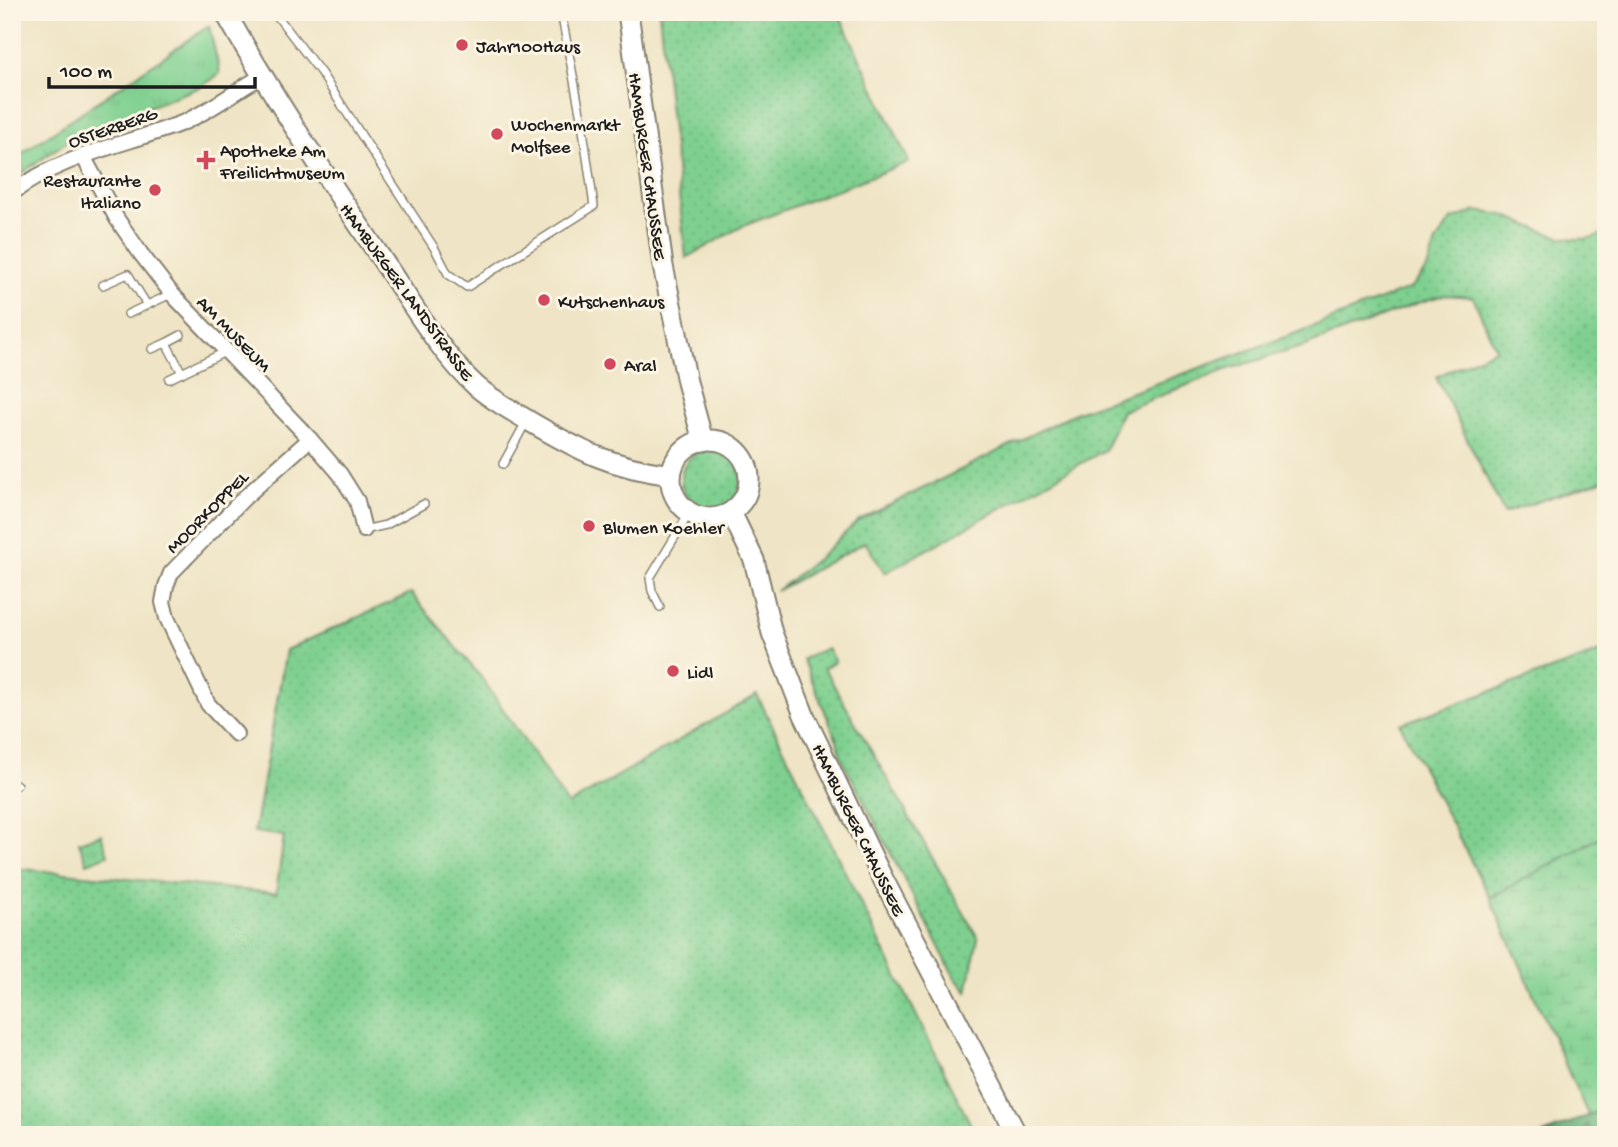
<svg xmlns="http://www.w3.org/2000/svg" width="1618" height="1147" font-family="'Gochi Hand',sans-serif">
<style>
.grass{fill:url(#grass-dots);stroke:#4e7656;stroke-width:2}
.forest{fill:url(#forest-firs);stroke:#42674b;stroke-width:2}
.wetland{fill:url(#wetland-marsh);stroke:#4e7656;stroke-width:2}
.park{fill:url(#park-tufts);stroke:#4e7656;stroke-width:2}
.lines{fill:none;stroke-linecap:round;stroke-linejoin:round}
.service-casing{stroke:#868070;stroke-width:10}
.minor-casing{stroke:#868070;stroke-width:18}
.secondary-casing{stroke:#868070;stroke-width:23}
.service{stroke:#fff;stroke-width:7}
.minor{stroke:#fff;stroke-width:14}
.secondary{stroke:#fff;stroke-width:19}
.poi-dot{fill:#d1495b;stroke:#fcf5e5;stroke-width:2.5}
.labels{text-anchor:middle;stroke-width:6;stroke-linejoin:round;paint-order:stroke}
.poi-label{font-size:19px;fill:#1c1c1c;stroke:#fcf5e5;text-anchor:start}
.street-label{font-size:19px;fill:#1c1c1c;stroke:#fcf5e5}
</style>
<defs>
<pattern id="grass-dots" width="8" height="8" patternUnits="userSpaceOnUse" patternTransform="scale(1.75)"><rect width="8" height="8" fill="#7fd090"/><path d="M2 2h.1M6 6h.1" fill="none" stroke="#6db27c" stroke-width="1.8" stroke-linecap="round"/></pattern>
<pattern id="forest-firs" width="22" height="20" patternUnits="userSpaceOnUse" patternTransform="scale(1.75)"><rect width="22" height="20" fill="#67b27a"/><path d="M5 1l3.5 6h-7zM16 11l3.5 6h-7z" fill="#549063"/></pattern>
<pattern id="wetland-marsh" width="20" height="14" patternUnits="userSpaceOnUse" patternTransform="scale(1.75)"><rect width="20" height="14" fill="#7fd090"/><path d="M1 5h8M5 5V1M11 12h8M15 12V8" fill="none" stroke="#6db27c"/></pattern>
<pattern id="park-tufts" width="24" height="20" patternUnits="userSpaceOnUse" patternTransform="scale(1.75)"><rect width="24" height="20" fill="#7fd090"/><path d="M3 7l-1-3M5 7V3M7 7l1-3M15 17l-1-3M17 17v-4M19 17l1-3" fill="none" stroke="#6db27c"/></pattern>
</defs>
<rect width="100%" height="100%" fill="#fcf5e5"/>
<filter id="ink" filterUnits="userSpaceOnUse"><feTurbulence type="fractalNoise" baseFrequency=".0143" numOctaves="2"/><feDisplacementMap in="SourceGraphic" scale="14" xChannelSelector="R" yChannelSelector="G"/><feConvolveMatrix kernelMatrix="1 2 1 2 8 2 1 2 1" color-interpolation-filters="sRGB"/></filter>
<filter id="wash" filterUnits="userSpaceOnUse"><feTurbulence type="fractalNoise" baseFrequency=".00686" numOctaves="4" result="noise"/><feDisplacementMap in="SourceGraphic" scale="28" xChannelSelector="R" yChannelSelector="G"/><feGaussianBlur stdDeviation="1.57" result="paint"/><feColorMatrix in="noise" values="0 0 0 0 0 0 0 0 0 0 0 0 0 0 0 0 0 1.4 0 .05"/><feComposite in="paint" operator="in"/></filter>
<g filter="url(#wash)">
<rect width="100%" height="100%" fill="#efe4c5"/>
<!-- grass -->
<g class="grass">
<polygon points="659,12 838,12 909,162 743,226 686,258"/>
<path d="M1476,211C1487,213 1499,213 1509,217C1539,229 1574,250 1606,232V479L1504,513L1436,377L1496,349L1473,297L1444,295L1418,303L1305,346L1225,370L1122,411L1105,450L885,573L865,542L776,591L816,560L859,520L1077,412L1302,331L1411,288L1427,269L1436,242L1451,220Z"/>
<circle cx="711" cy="479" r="30"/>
<polygon points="411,593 481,677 568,805 757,695 976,1135 12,1135 12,868 276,893 284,836 254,832 286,650"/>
<polygon points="827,648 835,662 824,668 978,938 967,992 955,978 841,757 837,740 803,659"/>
<polygon points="1606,650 1606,834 1490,898 1400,724"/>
</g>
<!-- forest -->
<polygon class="forest" points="1606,1108 1606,1132 1541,1135"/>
<!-- wetland -->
<polygon class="wetland" points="1606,834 1606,1108 1588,1115 1490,898"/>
<!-- park -->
<g class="park">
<polygon points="209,26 220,73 216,77 200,87 76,135 12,180 12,160"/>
<polygon points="101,834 108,855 87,863 79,842"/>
</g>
</g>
<g filter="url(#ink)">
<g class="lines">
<!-- service casing -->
<g class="service-casing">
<g id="service">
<polyline points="274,12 321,73 435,249 448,274 467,287 594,206 582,123 561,12"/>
<polyline points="103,285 128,274 147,305"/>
<polyline points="128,314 171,294"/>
<polyline points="181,335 166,343 182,373"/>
<polyline points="152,349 166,343"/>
<polyline points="169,379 225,352"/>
<polyline points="503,464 526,422"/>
<polyline points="364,530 386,525 424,504"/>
<polyline points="660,607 652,591 650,578 690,512"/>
<polyline points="12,788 17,785"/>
</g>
</g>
<!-- minor casing -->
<g class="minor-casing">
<g id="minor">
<polyline points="83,156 117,219 141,254 172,294 310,439 340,474 357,501 364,530"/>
<path d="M12,193C62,155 125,145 182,123C209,112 235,91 261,77"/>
<polyline points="236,734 208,704 167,618 163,602 166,586 171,573 245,497 310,439"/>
</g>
</g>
<!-- secondary casing -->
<g class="secondary-casing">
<g id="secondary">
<path d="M225,12C273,97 327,178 381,258C410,300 439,352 476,386C492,400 511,410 529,421C580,451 611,467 671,475"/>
<polyline points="628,12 663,266 687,382 703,441"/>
<circle cx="710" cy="479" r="39"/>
<polyline points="731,512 754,560 772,633 804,715 882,877 1017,1135"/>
</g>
</g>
<!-- service -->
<use href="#service" class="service"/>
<!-- minor -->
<use href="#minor" class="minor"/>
<!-- secondary -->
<use href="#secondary" class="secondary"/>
</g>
</g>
<!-- markers -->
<g class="poi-dot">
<circle cx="462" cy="45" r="7"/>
<circle cx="497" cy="134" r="7"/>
<path d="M202.5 149.5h7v7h7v7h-7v7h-7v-7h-7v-7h7z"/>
<circle cx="155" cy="190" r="7"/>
<circle cx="544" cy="300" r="7"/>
<circle cx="610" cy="364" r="7"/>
<circle cx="589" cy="526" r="7"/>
<circle cx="673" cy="671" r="7"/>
</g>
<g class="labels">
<!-- poi labels -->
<g class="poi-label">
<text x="476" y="52">Jahr100Haus</text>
<text x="511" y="130">Wochenmarkt<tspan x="511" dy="22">Molfsee</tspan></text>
<text x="220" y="156">Apotheke Am<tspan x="220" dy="22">Freilichtmuseum</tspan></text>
<text x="141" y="186" text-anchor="end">Restaurante<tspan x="141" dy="22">Italiano</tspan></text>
<text x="558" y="307">Kutschenhaus</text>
<text x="624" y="371">Aral</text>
<text x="603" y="533">Blumen Koehler</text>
<text x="687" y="678">Lidl</text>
</g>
<!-- street labels -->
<g class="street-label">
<text transform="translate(112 126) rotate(-19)" y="7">OSTERBERG</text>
<text transform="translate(649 166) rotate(82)" y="7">HAMBURGER CHAUSSEE</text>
<text transform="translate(408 291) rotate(54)" y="7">HAMBURGER LANDSTRASSE</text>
<text transform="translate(235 333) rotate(46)" y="7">AM MUSEUM</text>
<text transform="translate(206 511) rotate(-45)" y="7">MOORKOPPEL</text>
<text transform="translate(860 829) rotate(64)" y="7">HAMBURGER CHAUSSEE</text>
</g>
</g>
<!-- margin -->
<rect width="1618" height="1147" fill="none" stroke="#fcf5e5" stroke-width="42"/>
<!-- scale -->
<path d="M49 77v10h206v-10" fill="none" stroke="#1c1c1c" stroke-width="3.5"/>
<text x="60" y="77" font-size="21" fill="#1c1c1c" stroke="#fcf5e5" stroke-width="5" paint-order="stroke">100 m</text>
</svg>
